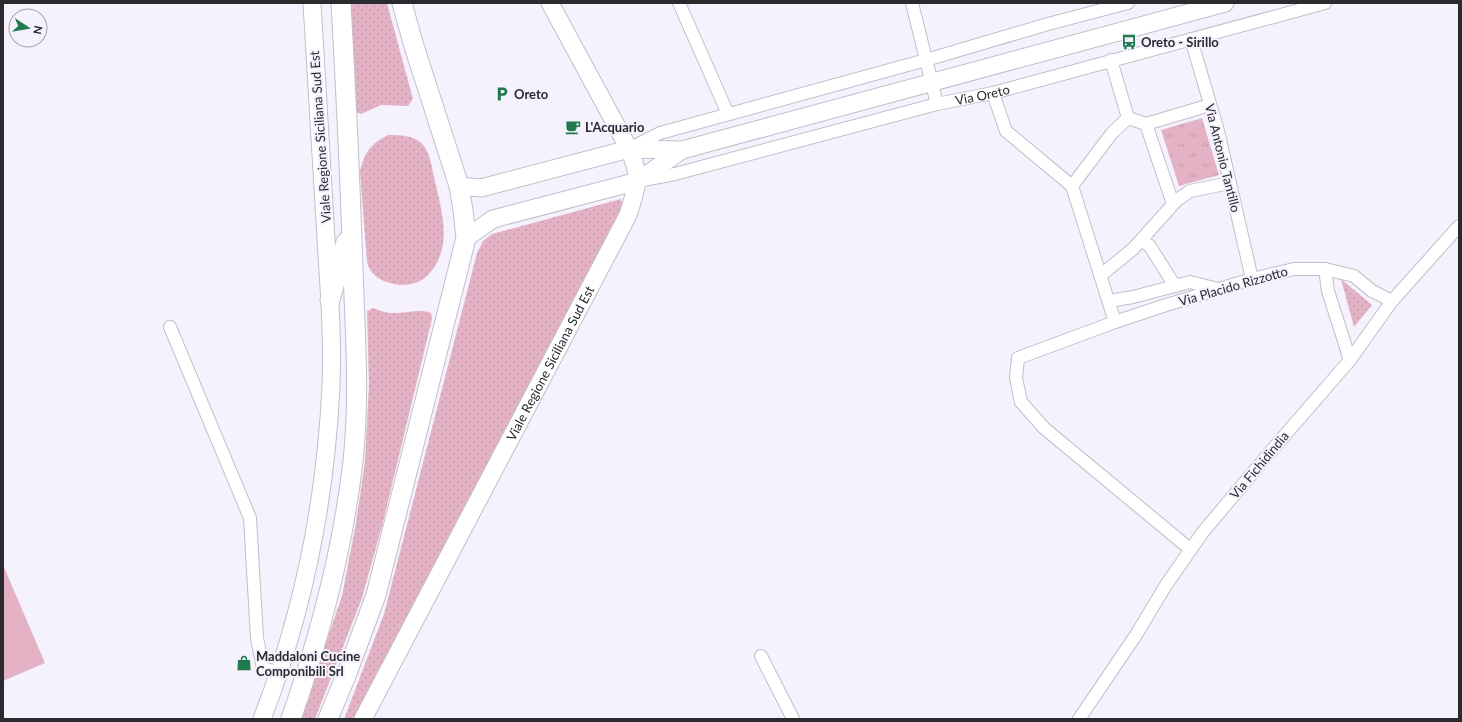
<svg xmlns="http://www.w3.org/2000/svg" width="1462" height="722" font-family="Lato,sans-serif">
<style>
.grass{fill:url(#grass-dots)}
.park{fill:url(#park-tufts)}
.pitch{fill:#e3b3c5}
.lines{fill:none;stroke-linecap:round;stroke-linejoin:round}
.street-casing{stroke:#c2becc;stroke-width:14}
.secondary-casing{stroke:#c2becc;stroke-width:19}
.primary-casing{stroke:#c2becc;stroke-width:21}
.street{stroke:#fff;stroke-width:12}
.secondary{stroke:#fff;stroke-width:17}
.primary{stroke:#fff;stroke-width:19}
.labels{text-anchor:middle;stroke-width:4;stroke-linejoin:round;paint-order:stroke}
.poi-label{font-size:13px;font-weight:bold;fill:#2b2a2f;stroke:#f5f2fe;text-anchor:start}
.street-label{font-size:13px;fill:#2b2a2f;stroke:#f5f2fe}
</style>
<defs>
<pattern id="grass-dots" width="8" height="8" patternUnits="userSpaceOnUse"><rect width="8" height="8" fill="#e3b3c5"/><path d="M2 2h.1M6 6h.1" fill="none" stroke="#c39aaa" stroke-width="1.8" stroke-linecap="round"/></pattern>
<pattern id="park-tufts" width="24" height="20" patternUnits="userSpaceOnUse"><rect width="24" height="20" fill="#e3b3c5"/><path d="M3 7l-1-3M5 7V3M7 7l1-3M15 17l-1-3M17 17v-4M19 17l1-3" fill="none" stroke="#c39aaa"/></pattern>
</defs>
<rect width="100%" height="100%" fill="#f5f2fe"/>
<!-- grass -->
<g class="grass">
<polygon points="349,3 387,3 413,99 408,106 381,105 361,114 356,112"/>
<path d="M388,135C400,135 416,135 424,146C431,156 432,170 435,181C442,212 453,248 429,274C419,285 404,287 390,283C379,280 370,274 367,262L360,172C364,153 370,144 388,135Z"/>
<polygon points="621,199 623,208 353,719 344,719 384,614 477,253 483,241 492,234"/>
<polygon points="1341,279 1372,305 1354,327"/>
<path d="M373,308C379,310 385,313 392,313C404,314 420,308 431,313L432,319L382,526L362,598L315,719H300L342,596L356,523L365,461L369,385L367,311Z"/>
</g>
<!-- park -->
<polygon class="park" points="1202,118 1219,175 1179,186 1161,130"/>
<!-- pitch -->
<polygon class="pitch" points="3,565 45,663 3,681"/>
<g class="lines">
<!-- street casing -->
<g class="street-casing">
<g id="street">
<polyline points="679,3 728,114"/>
<polyline points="912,3 937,104"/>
<polyline points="1191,39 1218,131 1252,279"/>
<polyline points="993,93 1006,131 1072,186 1115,322"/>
<polyline points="1128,118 1146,124 1173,204"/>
<polyline points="1146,124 1210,105"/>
<polyline points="631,148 660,133 926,60 1048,24 1128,3"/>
<path id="s1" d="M643,180L675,174L937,104L993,93L1325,3"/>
<polyline points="1072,186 1112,133 1128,118 1111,60"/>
<polyline points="1141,241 1149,245 1175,286"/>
<polyline points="1325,269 1328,291 1350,360"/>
<polyline points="1101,275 1133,249 1177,200 1190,191 1230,183"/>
<polyline points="1109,301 1133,297 1190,282 1218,289"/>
<polyline points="170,327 250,518 257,638 263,668 278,673"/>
<polyline points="1190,549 1044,428 1021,402 1016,378 1018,358 1115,322 1163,306 1252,279 1294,269 1325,269 1354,276 1372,291 1392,301"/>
<polyline points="761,656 793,719"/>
<polyline points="1079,719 1136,635 1166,585 1203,532 1266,457 1350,360 1392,301 1459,226"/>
</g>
</g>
<!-- secondary casing -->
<g class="secondary-casing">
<g id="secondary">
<polyline points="459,186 481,188 629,149 682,150 1225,3"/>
<polyline points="466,238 493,219 638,181 682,150"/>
<path d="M262,719C303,613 326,498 331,385C333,337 329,288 326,239C322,161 317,82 312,3"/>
<path id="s2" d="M363,719L628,215C637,186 642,178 629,149L550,3"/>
</g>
</g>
<!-- primary casing -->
<g class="primary-casing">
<g id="primary">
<polyline points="330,300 346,242"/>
<path d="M291,719C320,636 343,549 353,461C360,397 355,333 353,268C350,180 346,91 341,3"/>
<polyline points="328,719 347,673 376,595 466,238 463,210 459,186 413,43 402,3"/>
</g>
</g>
<!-- street -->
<use href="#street" class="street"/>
<!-- secondary -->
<use href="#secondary" class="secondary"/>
<!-- primary -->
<use href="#primary" class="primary"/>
</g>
<!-- icons -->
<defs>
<g id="bus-bare" transform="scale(1.2)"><path d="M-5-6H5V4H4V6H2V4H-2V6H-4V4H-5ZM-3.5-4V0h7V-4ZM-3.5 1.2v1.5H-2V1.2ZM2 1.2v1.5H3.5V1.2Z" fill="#217a4e" stroke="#f5f2fe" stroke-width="2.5" paint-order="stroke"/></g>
<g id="parking-bare" transform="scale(1.2)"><path d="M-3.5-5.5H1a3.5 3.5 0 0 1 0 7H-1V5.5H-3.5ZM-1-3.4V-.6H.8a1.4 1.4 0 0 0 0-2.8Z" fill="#217a4e" stroke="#f5f2fe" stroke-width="2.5" paint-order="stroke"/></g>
<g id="cafe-bare" transform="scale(1.2)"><path d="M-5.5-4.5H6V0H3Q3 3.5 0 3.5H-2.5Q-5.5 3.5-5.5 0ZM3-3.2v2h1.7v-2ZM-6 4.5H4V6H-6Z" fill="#217a4e" stroke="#f5f2fe" stroke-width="2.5" paint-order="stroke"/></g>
<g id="shop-bare" transform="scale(1.2)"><path d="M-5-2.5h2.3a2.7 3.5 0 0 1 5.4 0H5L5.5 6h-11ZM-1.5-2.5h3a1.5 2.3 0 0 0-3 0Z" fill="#217a4e" stroke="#f5f2fe" stroke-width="2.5" paint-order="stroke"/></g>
</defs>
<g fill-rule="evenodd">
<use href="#bus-bare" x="1129" y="42"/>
<use href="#parking-bare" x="502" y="94"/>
<use href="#cafe-bare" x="573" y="127"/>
<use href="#shop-bare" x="244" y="663"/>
</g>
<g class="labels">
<!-- poi labels -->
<g class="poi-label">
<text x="1141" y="47">Oreto - Sirillo</text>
<text x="514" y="99">Oreto</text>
<text x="585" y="132">L'Acquario</text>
<text x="256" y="661">Maddaloni Cucine<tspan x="256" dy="15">Componibili Srl</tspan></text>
</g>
<!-- street labels -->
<g class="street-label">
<text dy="5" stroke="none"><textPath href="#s1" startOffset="350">Via Oreto</textPath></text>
<text transform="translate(320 137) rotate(-94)" y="5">Viale Regione Siciliana Sud Est</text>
<text transform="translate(1223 158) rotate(76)" y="5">Via Antonio Tantillo</text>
<text transform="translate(1233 286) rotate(-16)" y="5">Via Placido Rizzotto</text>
<text dy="5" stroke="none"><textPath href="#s2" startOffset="402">Viale Regione Siciliana Sud Est</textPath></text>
<text transform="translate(1259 465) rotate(-50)" y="5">Via Fichidindia</text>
</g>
</g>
<!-- border -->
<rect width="1462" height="722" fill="none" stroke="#2b2a2f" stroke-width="8"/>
<!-- north arrow -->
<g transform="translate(28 28) rotate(102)"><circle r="19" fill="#f5f2fe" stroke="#a4a2ab"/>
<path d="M0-3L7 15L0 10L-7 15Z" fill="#217a4e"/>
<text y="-6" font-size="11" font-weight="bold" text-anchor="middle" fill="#2b2a2f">N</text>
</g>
</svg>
